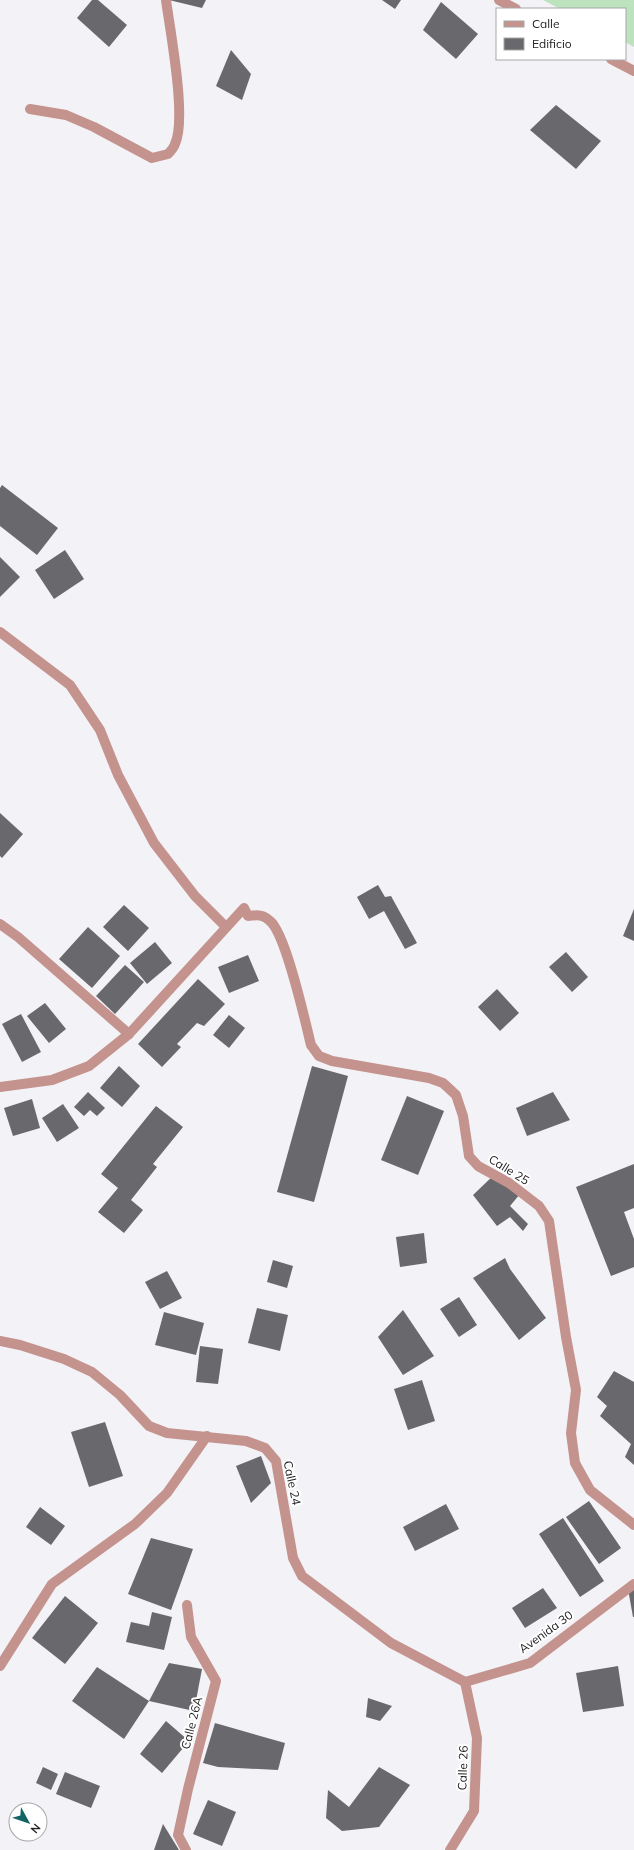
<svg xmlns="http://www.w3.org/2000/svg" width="634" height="1850" font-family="Mulish,sans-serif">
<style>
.green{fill:#bde2be}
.building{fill:#69686c}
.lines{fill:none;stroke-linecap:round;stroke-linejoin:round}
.service{stroke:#c4938d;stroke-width:10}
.minor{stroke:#c4938d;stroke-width:10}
.labels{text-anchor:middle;stroke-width:4;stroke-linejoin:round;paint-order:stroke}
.street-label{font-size:12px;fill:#232325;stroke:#fff}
</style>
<rect width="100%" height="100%" fill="#f3f2f7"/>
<!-- green -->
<polygon class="green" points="543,0 634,0 634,47 625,42 625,9 560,9"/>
<!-- building -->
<g class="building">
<polygon points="92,0 98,0 127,25 109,47 77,18"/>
<polygon points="169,0 206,0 202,8"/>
<polygon points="382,0 401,0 395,9"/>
<polygon points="441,2 478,34 456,59 423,30"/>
<polygon points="231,50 251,74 242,100 216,86"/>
<polygon points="556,105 601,141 576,169 530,130"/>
<polygon points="2,485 58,528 37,555 0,526 0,488"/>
<polygon points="65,550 84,579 54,599 35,570"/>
<polygon points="0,557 20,577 0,597"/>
<polygon points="0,813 23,834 2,858 0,856"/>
<polygon points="378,885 385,897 391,896 417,943 405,949 384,911 369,919 357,897"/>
<polygon points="124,905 149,928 128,951 103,927"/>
<polygon points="634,909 634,941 623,936"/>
<polygon points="88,927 120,956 92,988 59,959"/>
<polygon points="155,942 172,963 147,984 130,963"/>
<polygon points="566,952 588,977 572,992 549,967"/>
<polygon points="248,955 259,981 229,993 218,967"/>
<polygon points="125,965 144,982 115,1014 96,996"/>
<polygon points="198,979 225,1004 204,1026 197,1023 177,1044 181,1047 162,1067 138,1044"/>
<polygon points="497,989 519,1013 500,1031 478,1007"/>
<polygon points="45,1003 66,1029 49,1043 27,1016"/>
<polygon points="21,1014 41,1052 22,1062 2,1024"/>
<polygon points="229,1015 245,1028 229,1048 213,1035"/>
<polygon points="119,1066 140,1086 122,1107 100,1088"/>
<polygon points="312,1066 348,1076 314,1202 277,1192"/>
<polygon points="88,1092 105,1108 97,1116 90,1110 84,1116 74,1107"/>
<polygon points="553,1092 570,1120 527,1136 516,1108"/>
<polygon points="407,1096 444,1111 418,1175 381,1160"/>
<polygon points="32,1099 40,1128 13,1136 4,1108"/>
<polygon points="63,1104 79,1128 57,1142 42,1118"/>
<polygon points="156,1106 183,1127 153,1164 157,1167 131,1200 143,1210 124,1233 98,1212 118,1188 101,1174"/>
<polygon points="634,1164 634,1208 624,1212 634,1239 634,1267 611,1276 576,1187"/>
<polygon points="496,1173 520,1194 510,1206 528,1224 523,1231 510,1217 497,1226 473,1195"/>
<polygon points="424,1233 427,1263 400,1267 396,1237"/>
<polygon points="505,1258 510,1269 546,1318 519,1340 473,1278"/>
<polygon points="273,1260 293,1266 287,1288 267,1282"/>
<polygon points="167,1271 182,1298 160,1309 145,1282"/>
<polygon points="459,1297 477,1325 459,1337 440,1309"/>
<polygon points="257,1308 288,1315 280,1351 248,1343"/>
<polygon points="403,1310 434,1356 403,1375 378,1337"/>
<polygon points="164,1312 204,1323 196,1355 155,1345"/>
<polygon points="200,1346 223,1349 218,1384 196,1382"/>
<polygon points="614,1371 634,1382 634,1465 625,1457 631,1444 600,1416 607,1406 597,1397"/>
<polygon points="422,1380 435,1421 408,1430 394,1389"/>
<polygon points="105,1422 123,1476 89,1487 71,1432"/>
<polygon points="261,1456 271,1483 251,1503 236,1466"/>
<polygon points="589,1501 621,1548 599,1564 566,1517"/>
<polygon points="446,1504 459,1529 415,1551 403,1527"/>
<polygon points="40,1507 65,1526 51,1545 26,1527"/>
<polygon points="563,1518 604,1581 580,1597 539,1534"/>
<polygon points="151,1538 193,1549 171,1610 128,1594"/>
<polygon points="634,1586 634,1617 633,1617 628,1589"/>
<polygon points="543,1588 557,1608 525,1628 512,1608"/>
<polygon points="65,1596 98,1623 65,1664 32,1638"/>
<polygon points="152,1612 172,1617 164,1650 126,1642 131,1622 149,1626"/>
<polygon points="169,1663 202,1669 194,1711 149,1701"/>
<polygon points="618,1666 624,1706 583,1712 576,1673"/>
<polygon points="97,1667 149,1701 124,1739 72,1701"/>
<polygon points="368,1698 392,1706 380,1721 366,1717"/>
<polygon points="166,1721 189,1741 162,1773 140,1754"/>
<polygon points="215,1723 285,1743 278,1770 218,1767 203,1763"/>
<polygon points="43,1767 58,1774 51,1790 36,1783"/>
<polygon points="379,1767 410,1785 379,1827 342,1831 326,1818 328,1790 349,1807"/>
<polygon points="65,1772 100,1786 91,1808 56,1794"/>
<polygon points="208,1800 236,1812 222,1846 193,1834"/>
<polygon points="163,1824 179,1850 154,1850"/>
</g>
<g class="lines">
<!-- service -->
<polyline class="service" points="0,632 70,685 100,730 118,775 154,843 195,896 226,927"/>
<!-- minor -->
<g class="minor">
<polyline points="499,0 516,9"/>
<polyline points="611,59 634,71"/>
<path d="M30,109L66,115L94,127L152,158L168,154C171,151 174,147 175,144C187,119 170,30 166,0"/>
<polyline points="0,924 18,937 129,1034"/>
<path d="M0,1087L52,1080L89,1066L129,1034L244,908L248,916C257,915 263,914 270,921C286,934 305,1021 311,1045L319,1056L332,1061L429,1078L443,1083L456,1095L463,1116L469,1156L478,1166L509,1183L539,1206L549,1221L566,1337L576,1390L571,1433L575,1463L590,1490L634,1525"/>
<polyline points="0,1341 20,1345 64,1359 92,1372 120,1395 149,1426 167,1433 246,1441 265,1448 276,1461 293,1558 302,1576 391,1643 465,1682"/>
<polyline points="0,1666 52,1584 135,1524 167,1493 207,1436"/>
<polyline points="465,1682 530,1663 634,1584"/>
<polyline points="186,1850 178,1835 188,1789 216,1681 191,1637 187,1605"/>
<polyline points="450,1850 474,1811 477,1738 465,1682"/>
</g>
</g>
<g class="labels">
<!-- street labels -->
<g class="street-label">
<text transform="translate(509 1170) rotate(32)" y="4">Calle 25</text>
<text transform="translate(292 1483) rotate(78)" y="4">Calle 24</text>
<text transform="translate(546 1632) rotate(-36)" y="4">Avenida 30</text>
<text transform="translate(192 1723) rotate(-76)" y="4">Calle 26A</text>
<text transform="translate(463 1768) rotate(-88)" y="4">Calle 26</text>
</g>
</g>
<!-- legend -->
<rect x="496" y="8" width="130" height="52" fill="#ffffff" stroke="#a7a7a8"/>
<rect x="504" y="21" width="20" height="6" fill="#c4938d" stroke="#a7a7a8"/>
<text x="532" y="28" font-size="12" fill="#232325">Calle</text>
<rect x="504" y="38" width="20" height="12" fill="#69686c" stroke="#a7a7a8"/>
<text x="532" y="48" font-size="12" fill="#232325">Edificio</text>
<!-- north arrow -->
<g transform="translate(28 1822) rotate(130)"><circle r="19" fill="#ffffff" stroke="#a7a7a8"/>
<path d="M0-3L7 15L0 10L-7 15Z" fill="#136365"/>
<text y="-6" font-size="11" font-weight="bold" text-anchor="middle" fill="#232325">N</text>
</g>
</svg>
